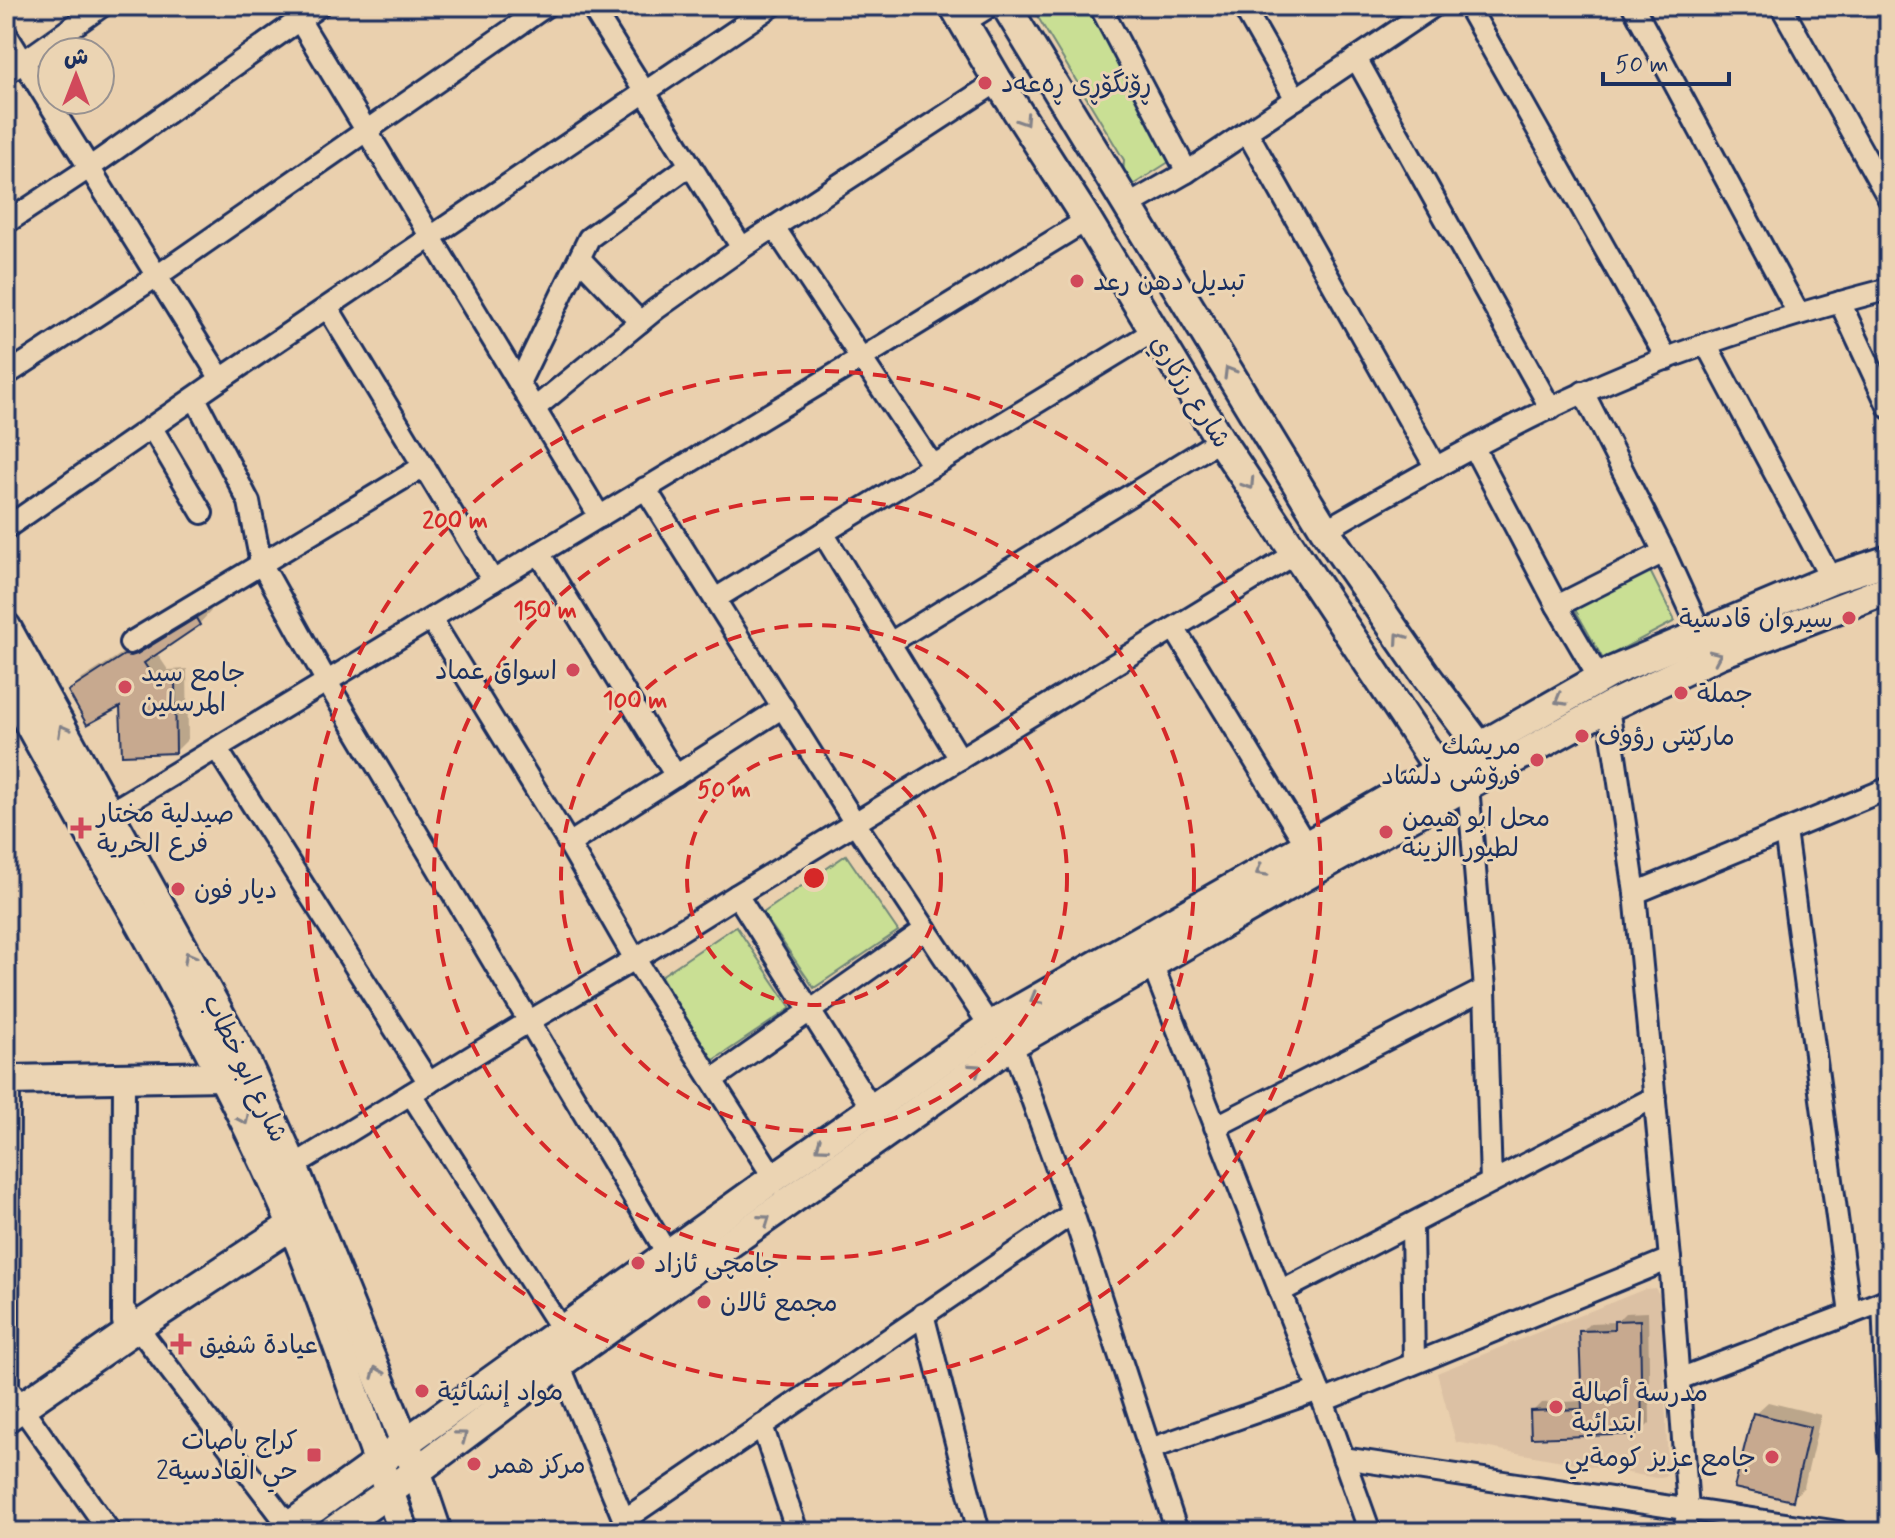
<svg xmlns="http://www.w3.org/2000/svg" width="1895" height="1538" font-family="Mynerve,'Playpen Sans Arabic',sans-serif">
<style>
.built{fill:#dcc1a4}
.green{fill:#c9df94;stroke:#728779;stroke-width:2}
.shadow{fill:#0003}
.building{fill:#c7a98f;stroke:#1b2f5e;stroke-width:2}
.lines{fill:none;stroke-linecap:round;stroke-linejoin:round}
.street-casing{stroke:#1b2f5e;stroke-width:26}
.secondary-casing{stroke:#1b2f5e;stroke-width:34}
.street{stroke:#ebd4b3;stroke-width:20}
.secondary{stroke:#ebd4b3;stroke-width:28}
.oneway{stroke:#838288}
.ring{fill:none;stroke:#d62828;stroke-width:4;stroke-dasharray:14 10}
.poi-dot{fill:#d1495b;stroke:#ebd4b3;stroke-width:3}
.labels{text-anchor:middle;stroke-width:6;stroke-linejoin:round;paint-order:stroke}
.poi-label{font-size:26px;fill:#1b2f5e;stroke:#ebd4b3;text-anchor:start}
.street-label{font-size:26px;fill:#1b2f5e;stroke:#ebd4b3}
.centre{fill:#d62828;stroke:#ebd4b3;stroke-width:4}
.ring-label{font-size:24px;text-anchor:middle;font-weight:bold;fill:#d62828;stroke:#ebd4b3;stroke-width:6;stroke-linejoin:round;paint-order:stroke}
</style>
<rect width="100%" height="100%" fill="#ead0ae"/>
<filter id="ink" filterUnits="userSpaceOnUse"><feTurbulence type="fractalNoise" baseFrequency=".0125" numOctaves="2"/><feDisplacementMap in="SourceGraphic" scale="16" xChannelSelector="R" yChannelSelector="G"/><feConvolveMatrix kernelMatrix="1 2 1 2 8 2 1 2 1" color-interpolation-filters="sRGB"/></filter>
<g filter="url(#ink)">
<!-- built -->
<polygon class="built" points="1655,1288 1659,1294 1661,1303 1668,1469 1666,1476 1656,1478 1456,1442 1437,1373 1645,1289"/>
<!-- green -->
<g class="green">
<polygon points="1021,6 1086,6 1172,160 1128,188 1123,176 1124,160 1036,14"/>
<polygon points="1648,567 1675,621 1603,659 1573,606"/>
<polygon points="846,855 898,931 814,988 763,913"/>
<polygon points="736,926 791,1008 711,1062 661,976"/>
</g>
<!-- shadow -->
<g class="shadow">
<polygon points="209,608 211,611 199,624 156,652 168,670 187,669 188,739 176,751 121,704 70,691 82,679 138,643 145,644 151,642"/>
<polygon points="1648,1312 1650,1423 1641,1432 1532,1412 1541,1403 1584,1401 1581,1332 1590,1323 1616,1322 1625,1313"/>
<polygon points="1768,1402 1821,1415 1804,1487 1792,1499 1755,1414"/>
</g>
<!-- building -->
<g class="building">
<polygon points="196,618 200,625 144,663 156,681 175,680 176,753 122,755 120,707 87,725 68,691 124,655 131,656 137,654"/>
<polygon points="1640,1320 1642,1434 1531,1438 1530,1411 1582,1409 1579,1331 1614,1330 1614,1321"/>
<polygon points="1753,1413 1810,1427 1793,1501 1734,1488"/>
</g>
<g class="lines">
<!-- street casing -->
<g class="street-casing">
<g id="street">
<polyline points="291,6 600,517"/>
<polyline points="591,6 742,248"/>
<polyline points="1100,6 1187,172"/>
<polyline points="1243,6 1296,99"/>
<polyline points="1468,6 1667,359"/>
<polyline points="1633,6 1798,313"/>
<polyline points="1781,6 1889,199"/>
<polyline points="963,23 990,6"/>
<polyline points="6,34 221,379"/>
<polyline points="1356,58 1551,409"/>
<polyline points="6,74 102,6"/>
<polyline points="1247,132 1436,468"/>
<polyline points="1129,205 1187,172 1434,6"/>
<polyline points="6,223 89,168 319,6"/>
<polyline points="774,227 933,466"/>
<polyline points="580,259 640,322"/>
<polyline points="1840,302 1889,408"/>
<polyline points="328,308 493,581"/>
<polyline points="1706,344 1831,579"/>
<polyline points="6,375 157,276 546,6"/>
<polyline points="519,383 589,238 690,165"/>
<polyline points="1583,392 1664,552 1701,633"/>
<polyline points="195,398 249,502 261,563 327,682 668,1255"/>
<polyline points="534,409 656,309 742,248 998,81"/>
<polyline points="152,428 202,513"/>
<polyline points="1474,448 1557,606 1599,678"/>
<polyline points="645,488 855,823 990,1026"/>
<polyline points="6,528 221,379 772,6"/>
<path d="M1325,530C1409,482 1494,433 1583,393C1681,348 1785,316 1889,289"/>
<polyline points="823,533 960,759"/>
<polyline points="539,553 676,776"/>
<polyline points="715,599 1154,331"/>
<polyline points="1557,606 1664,552"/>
<polyline points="431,619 569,844 635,959 774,1178"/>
<polyline points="1174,628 1306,845"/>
<polyline points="130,643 424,466"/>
<polyline points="890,643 1220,440"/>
<polyline points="1608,707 1635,893 1670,1259 1688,1509 1684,1532"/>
<polyline points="217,749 429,1083"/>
<polyline points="1468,785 1485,989 1491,1182"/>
<polyline points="109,813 862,358 1087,220"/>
<polyline points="1785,831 1850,1314"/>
<polyline points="569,844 783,707"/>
<polyline points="1635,893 1889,788"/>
<polyline points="737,895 872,1109"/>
<polyline points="1152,964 1323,1401 1370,1532"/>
<polyline points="1012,1044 1073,1213 1177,1532"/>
<polyline points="9,1080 8,1388 110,1532"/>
<polyline points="712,1080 926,929"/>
<polyline points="411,1094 562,1331"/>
<polyline points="1215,1127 1485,989"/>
<polyline points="293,1166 528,1022 635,959 737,895 1295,554"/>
<polyline points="1412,1224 1414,1363"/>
<polyline points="1280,1292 1655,1097"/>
<polyline points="1883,1301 1889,1449"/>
<polyline points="123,1308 289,1526"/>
<polyline points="923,1314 979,1532"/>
<polyline points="123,1322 124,1078"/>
<polyline points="559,1364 629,1532"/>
<polyline points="1679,1379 1889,1299"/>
<polyline points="1323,1401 1670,1259"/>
<polyline points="762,1425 797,1532"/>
<polyline points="1150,1449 1319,1390"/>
<polyline points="1343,1458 1839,1532"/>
<polyline points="624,1520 1073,1213"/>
</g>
</g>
<!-- secondary casing -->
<g class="secondary-casing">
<g id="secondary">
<polyline points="954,6 998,81 1087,220 1220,440 1439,769"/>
<polyline points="1006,6 1325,530 1427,677 1479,746"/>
<polyline points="6,627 245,1060 293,1166 416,1470 437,1532"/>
<path d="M6,682C49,760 92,838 136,915C192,1016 247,1118 292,1224C334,1325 365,1430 404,1532"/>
<polyline points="6,1080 223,1076"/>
<polyline points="6,1418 137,1327 292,1225"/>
<polyline points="281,1532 774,1178 990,1026 1613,671 1831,579 1889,560"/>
<polyline points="332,1532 389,1492 559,1364 1012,1044 1331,861 1608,707 1719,654 1889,589"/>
</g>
</g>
<!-- street -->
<use href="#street" class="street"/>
<!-- secondary -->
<use href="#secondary" class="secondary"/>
</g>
<!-- one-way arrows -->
<defs><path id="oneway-chevron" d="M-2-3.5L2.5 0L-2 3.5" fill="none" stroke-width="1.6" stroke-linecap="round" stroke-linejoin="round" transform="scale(2)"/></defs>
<g class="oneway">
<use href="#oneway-chevron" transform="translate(1024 120) rotate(57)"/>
<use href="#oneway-chevron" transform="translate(1229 372) rotate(-121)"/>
<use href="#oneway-chevron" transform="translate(1249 484) rotate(57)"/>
<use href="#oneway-chevron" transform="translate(1400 638) rotate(-125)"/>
<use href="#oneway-chevron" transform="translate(1716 656) rotate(-24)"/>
<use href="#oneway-chevron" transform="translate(1560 700) rotate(150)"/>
<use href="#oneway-chevron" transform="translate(63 730) rotate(-119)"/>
<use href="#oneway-chevron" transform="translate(1261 871) rotate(150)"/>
<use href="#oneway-chevron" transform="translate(189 957) rotate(-119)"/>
<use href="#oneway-chevron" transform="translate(1035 999) rotate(150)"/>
<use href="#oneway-chevron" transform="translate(976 1069) rotate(-34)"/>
<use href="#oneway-chevron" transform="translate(244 1119) rotate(65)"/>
<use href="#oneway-chevron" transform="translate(821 1146) rotate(144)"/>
<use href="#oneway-chevron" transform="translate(765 1220) rotate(-35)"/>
<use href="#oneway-chevron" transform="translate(377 1372) rotate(-112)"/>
<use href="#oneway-chevron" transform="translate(462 1436) rotate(-37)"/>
</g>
</g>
<!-- distance rings -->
<g class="ring">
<circle cx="814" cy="878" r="127"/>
<circle cx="814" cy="878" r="253"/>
<circle cx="814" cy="878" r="380"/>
<circle cx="814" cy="878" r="507"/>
</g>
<!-- markers -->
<g class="poi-dot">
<circle cx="985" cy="83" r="8"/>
<circle cx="1077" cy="281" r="8"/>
<circle cx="1849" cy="618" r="8"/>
<circle cx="573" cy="670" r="8"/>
<circle cx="125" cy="687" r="8"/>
<circle cx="1681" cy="693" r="8"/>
<circle cx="1582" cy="736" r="8"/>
<circle cx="1537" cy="760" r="8"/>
<path d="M77 816h8v8h8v8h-8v8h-8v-8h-8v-8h8z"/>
<circle cx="1386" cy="832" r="8"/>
<circle cx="178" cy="889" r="8"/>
<circle cx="638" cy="1263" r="8"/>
<circle cx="704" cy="1302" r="8"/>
<path d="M177 1332h8v8h8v8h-8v8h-8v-8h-8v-8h8z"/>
<circle cx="422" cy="1391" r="8"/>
<circle cx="1556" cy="1407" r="8"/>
<rect x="306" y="1447" width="16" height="16" rx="4"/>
<circle cx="1772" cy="1457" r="8"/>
<circle cx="474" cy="1464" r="8"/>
</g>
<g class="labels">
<!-- poi labels -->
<g class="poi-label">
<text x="1001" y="92">ڕۆنگۆڕی ڕەعەد</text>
<text x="1093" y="290">تبديل دهن رعد</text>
<text x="1833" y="627" text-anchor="end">سيروان قادسية</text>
<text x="557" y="679" text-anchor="end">اسواق عماد</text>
<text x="141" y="681">جامع سيد<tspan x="141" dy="30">المرسلين</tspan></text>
<text x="1697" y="702">جملة</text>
<text x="1598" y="745">ماركێتى رؤوف</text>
<text x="1521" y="754" text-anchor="end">مريشك<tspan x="1521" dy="30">فرۆشى دڵشاد</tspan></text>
<text x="97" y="822">صيدلية مختار<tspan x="97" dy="30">فرع الحرية</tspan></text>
<text x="1402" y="826">محل ابو هيمن<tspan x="1402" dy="30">لطيور الزينة</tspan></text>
<text x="194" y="898">ديار فون</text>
<text x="654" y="1272">جامچی ئازاد</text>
<text x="720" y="1311">مجمع ئالان</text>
<text x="199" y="1353">عيادة شفيق</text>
<text x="438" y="1400">مواد إنشائية</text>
<text x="1572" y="1401">مدرسة أصالة<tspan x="1572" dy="30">ابتدائية</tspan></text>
<text x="298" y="1449" text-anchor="end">كراج باصات<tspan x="298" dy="30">حي القادسية2</tspan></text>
<text x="1756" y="1466" text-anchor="end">جامع عزيز كومةيي</text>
<text x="490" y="1473">مركز همر</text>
</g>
<!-- street labels -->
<g class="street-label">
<text transform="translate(1191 391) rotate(58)" y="9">شارع رزكاري</text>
<text transform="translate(246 1068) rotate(64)" y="9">شارع ابو خطاب</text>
</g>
</g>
<circle cx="814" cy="878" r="12" class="centre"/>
<g class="ring-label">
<text x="455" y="528">200 m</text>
<text x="545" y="618">150 m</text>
<text x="635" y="708">100 m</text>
<text x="724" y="797">50 m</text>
</g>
<!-- margin -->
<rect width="1895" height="1538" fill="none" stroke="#ebd4b3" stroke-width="32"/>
<rect x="16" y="16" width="1863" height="1506" fill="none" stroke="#1b2f5e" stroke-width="3" filter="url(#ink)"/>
<!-- north arrow -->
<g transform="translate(76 76)"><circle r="38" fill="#ebd4b3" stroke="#989291" stroke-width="2"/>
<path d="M0-6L14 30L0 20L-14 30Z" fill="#d1495b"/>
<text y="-12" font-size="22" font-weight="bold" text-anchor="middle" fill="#1b2f5e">ش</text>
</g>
<!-- scale -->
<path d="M1603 72v12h126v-12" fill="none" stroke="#1b2f5e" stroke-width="4"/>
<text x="1615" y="72" font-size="24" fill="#1b2f5e" stroke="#ebd4b3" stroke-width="6" paint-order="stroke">50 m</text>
</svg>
